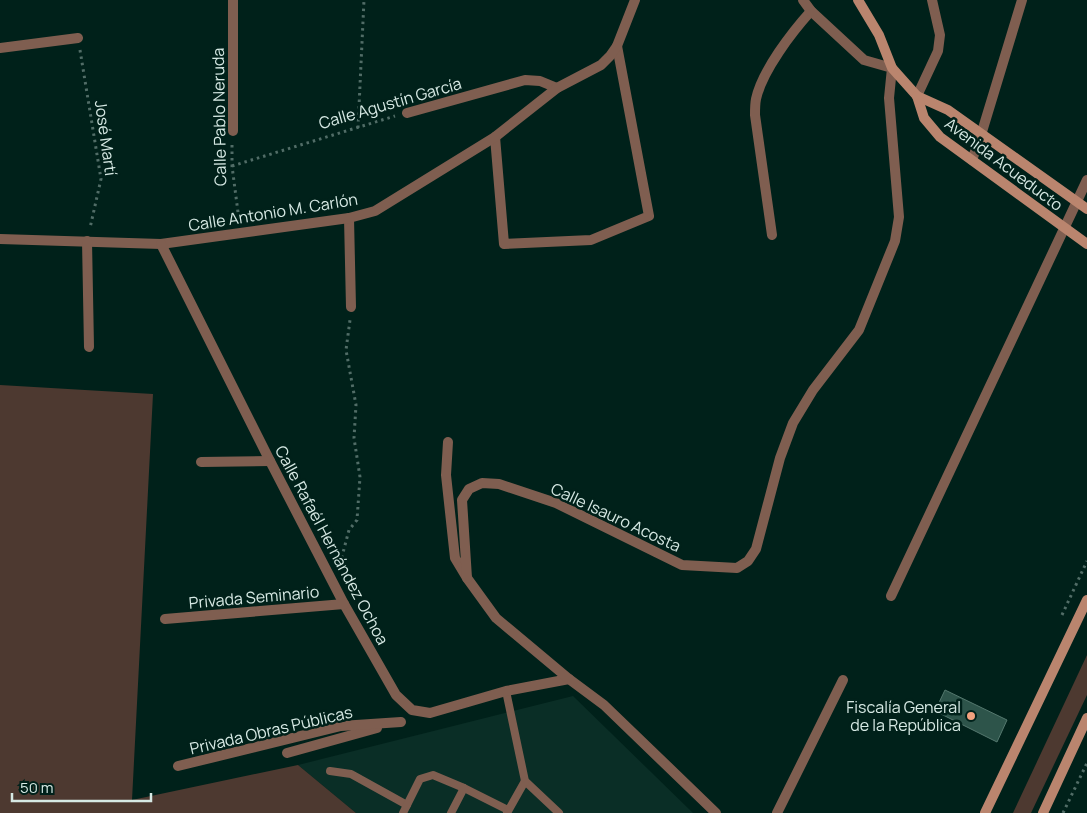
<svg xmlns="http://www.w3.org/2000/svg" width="1087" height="813" font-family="Manrope,sans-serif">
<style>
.built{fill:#0a2e26}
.green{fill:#4d3930}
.building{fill:#2d544a;stroke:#54786e}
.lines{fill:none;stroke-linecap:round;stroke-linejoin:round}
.path{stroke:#516d67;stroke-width:3;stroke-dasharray:2.5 4;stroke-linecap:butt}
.lane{stroke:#7f5e50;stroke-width:8}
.street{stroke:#7f5e50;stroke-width:10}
.secondary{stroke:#ba856e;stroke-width:10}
.poi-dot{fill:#f2a17e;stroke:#00211a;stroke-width:2}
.labels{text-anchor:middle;stroke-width:5;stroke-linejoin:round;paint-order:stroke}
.street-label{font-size:16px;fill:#d6e9e4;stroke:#00211a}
.poi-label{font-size:16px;fill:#d6e9e4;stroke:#00211a;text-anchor:end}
</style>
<rect width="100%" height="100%" fill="#00211a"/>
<!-- built -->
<polygon class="built" points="573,696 693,813 356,813 298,765"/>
<!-- green -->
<g class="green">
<polygon points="0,385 153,394 132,800 298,765 356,813 0,813"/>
<polygon points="1087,655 1087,695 1031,813 1013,813"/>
</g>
<!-- building -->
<polygon class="building" points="945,690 1007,720 997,742 935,711"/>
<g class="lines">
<!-- path -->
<g class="path">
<polyline points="80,50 101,179 90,228"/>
<polyline points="358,128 364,0"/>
<polyline points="232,145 232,166 239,220"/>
<polyline points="232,166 395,116"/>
<polyline points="340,564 349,530 357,520 360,477 354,438 356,405 346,350 350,320"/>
<polyline points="1062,615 1087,561"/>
<polyline points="1063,813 1087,763"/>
</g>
<!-- lane -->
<g class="lane">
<polyline points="506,691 525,781 559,813"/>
<polyline points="330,771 351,774 407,805"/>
<polyline points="403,813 420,779 433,775 464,788 508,810"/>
<polyline points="451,813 464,788"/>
<polyline points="507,813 525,781"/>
</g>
<!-- street -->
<g class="street">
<polyline points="0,48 78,38"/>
<polyline points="917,96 938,51 940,35 932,0"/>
<polyline points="407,113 525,80 540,81 557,88"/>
<polyline points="233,131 233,0"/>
<polyline points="495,137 504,244 591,240 649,216 617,46"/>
<polyline points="972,160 981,135 1022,0"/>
<polyline points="349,218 351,307"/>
<path d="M772,235L755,115C755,110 755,104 756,99C762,71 792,32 811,11"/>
<polyline points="0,239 161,244 349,218 375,211 495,137 557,88 601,65 610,56 617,46 635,0"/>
<polyline points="87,241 89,347"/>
<polyline points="161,244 270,461 344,604 396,695 412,710 430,713 506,691 569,679"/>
<polyline points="448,442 446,475 455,558 467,578 496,618 569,679 604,705 716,813"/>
<polyline points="201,462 270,461"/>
<polyline points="467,578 462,500 469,489 482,483 499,484 556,503 682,565 737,568 748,561 756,549 780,458 793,423 813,390 859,330 895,241 899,217 889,98 892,68 864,60 811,11 803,0"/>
<polyline points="891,596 1087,180"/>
<polyline points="165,619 344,604"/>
<polyline points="287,753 377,728"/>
<polyline points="178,766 341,726 401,722"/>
<polyline points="777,813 843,680"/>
</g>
<!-- secondary -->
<g class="secondary">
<polyline points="858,0 879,35 892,68 917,96 948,110 1087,209"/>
<polyline points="917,96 924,118 940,137 1087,244"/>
<polyline points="985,813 1087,600"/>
<polyline points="1043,813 1087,718"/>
</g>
</g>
<!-- markers -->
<circle class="poi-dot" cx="971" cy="716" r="5"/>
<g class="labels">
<!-- street labels -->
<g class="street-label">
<text transform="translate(390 103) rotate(-16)" y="6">Calle Agustín García</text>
<text transform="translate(219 117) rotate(-91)" y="6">Calle Pablo Neruda</text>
<text transform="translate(106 138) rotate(82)" y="6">José Martí</text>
<text transform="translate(1004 164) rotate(37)" y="6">Avenida Acueducto</text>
<text transform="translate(273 212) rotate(-9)" y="6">Calle Antonio M. Carlón</text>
<text transform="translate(616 517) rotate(25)" y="6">Calle Isauro Acosta</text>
<text transform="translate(332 545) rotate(62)" y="6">Calle Rafaél Hernández Ochoa</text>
<text transform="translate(254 597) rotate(-5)" y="6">Privada Seminario</text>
<text transform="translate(271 730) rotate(-13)" y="6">Privada Obras Públicas</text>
</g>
<!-- poi labels -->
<g class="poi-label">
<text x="961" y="713">Fiscalía General<tspan x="961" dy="18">de la República</tspan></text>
</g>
</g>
<!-- scale -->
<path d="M12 793v8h139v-8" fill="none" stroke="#d6e9e4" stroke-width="2.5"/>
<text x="20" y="793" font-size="15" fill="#d6e9e4" stroke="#00211a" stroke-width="4" paint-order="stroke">50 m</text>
</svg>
